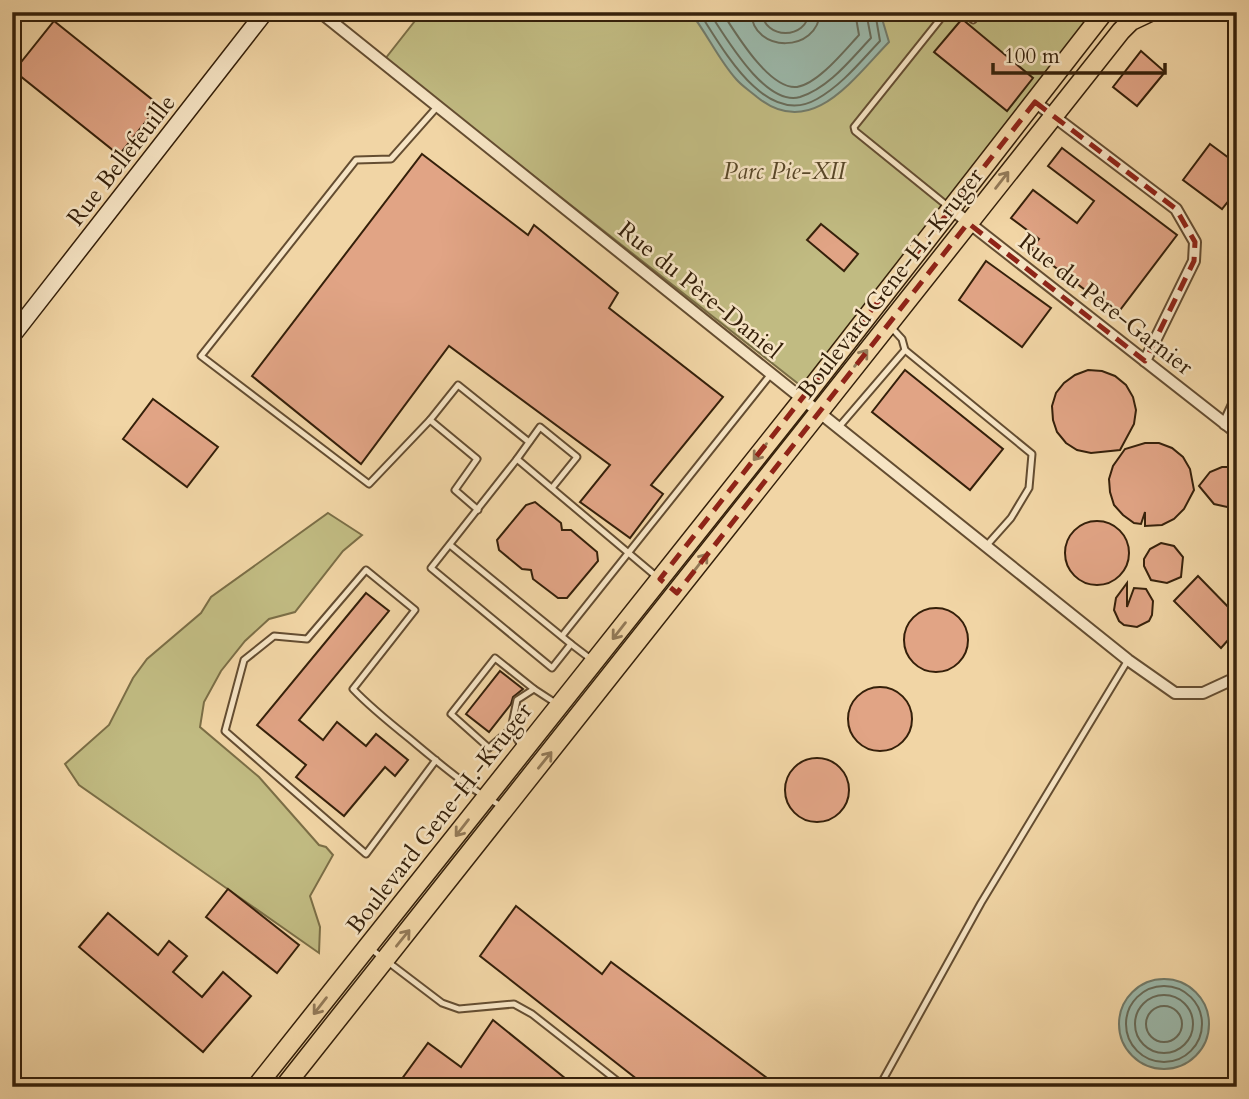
<svg xmlns="http://www.w3.org/2000/svg" width="1249" height="1099" font-family="Cardo,serif">
<style>
.green{fill:#c1bb82;stroke:#7b6e46;stroke-width:2}
.water{fill:#9bb8aa;stroke:#727b6a;stroke-width:2}
.lines{fill:none;stroke-linecap:round;stroke-linejoin:round}
.shore{stroke:#686c5a;stroke-width:2}
.building{fill:#e1a485;stroke:#35200a;stroke-width:2}
.lane-casing{stroke:#644d31;stroke-width:9}
.street-casing{stroke:#644d31;stroke-width:14}
.secondary-casing{stroke:#35200a;stroke-width:19}
.primary-casing{stroke:#35200a;stroke-width:21}
.lane{stroke:#f6e4c4;stroke-width:5}
.street{stroke:#f6e4c4;stroke-width:10}
.secondary{stroke:#f6e4c4;stroke-width:16}
.primary{stroke:#f1d5a5;stroke-width:18}
.rail{stroke:#35200a;stroke-width:3.5;stroke-dasharray:12 12;stroke-linecap:butt}
.oneway{stroke:#937a58}
.marked{fill:none;stroke:#8f2418;stroke-width:5;stroke-dasharray:14 9;stroke-linejoin:round}
.labels{text-anchor:middle;stroke-width:5;stroke-linejoin:round;paint-order:stroke}
.street-label{font-size:24px;fill:#35200a;stroke:#f6e4c4}
.park-label{font-size:24px;font-style:italic;fill:#584728;stroke:#f6e4c4}
</style>
<rect width="100%" height="100%" fill="#f1d5a5"/>
<filter id="stains"><feTurbulence type="fractalNoise" baseFrequency=".00286" numOctaves="4"/><feColorMatrix values="0 0 0 0 .2 0 0 0 0 .09 0 0 0 0 .02 0 0 0 .5 -.17"/></filter>
<radialGradient id="worn" r=".72"><stop offset=".6" stop-color="#630" stop-opacity="0"/><stop offset="1" stop-color="#630" stop-opacity=".3"/></radialGradient>
<!-- green -->
<g class="green">
<polygon points="422,12 1097,12 810,393 385,59"/>
<polygon points="328,513 362,535 343,551 295,612 269,619 245,641 221,671 204,702 200,727 259,777 319,845 326,847 333,855 310,896 320,927 319,953 79,785 65,764 109,725 133,678 147,659 201,613 211,597"/>
</g>
<!-- water -->
<g class="water">
<path d="M690,12H773L781,17L792,16L796,12H880L889,42C853,79 811,141 757,97C750,91 742,86 736,79C718,59 707,33 690,12Z"/>
<circle cx="1164" cy="1024" r="45"/>
</g>
<g class="lines">
<!-- shore -->
<g class="shore">
<path d="M699,12C722,47 765,129 817,99C842,85 861,61 880,41L875,12"/>
<path d="M709,12C725,36 765,107 800,97C829,88 851,59 871,38L866,12"/>
<path d="M722,12C735,32 769,90 797,87C818,84 845,50 859,35L855,12"/>
<path d="M751,12C753,54 818,53 820,12"/>
<path d="M762,12C764,40 807,40 809,12"/>
<circle cx="1164" cy="1024" r="38"/>
<circle cx="1164" cy="1024" r="29"/>
<circle cx="1164" cy="1024" r="18"/>
</g>
</g>
<!-- building -->
<g class="building">
<polygon points="962,19 1033,78 1007,111 934,52"/>
<polygon points="54,21 159,105 119,155 14,71"/>
<polygon points="1141,51 1165,72 1137,106 1113,87"/>
<polygon points="1210,144 1237,164 1237,190 1222,209 1183,180"/>
<polygon points="1062,148 1177,235 1117,314 1031,249 1039,239 1011,218 1033,190 1077,223 1094,201 1048,166"/>
<polygon points="422,154 528,235 534,225 618,293 609,308 723,397 651,485 663,494 630,538 580,502 610,465 449,346 361,464 252,376"/>
<polygon points="821,224 858,254 844,271 807,240"/>
<polygon points="986,261 1051,308 1022,347 959,300"/>
<polygon points="905,370 1003,449 970,490 872,412"/>
<polygon points="1088,370 1102,371 1115,376 1126,385 1133,397 1136,410 1134,424 1120,450 1091,453 1077,450 1066,443 1057,432 1053,420 1052,406 1056,393 1064,383 1075,375"/>
<polygon points="153,399 218,447 187,487 123,439"/>
<polygon points="1145,443 1159,443 1172,448 1183,457 1190,469 1194,490 1184,509 1174,519 1162,525 1145,526 1145,512 1141,524 1134,523 1123,515 1114,505 1110,492 1109,479 1113,466 1125,449"/>
<polygon points="1222,467 1228,467 1237,472 1237,502 1227,507 1214,504 1199,486 1210,472"/>
<polygon points="535,502 561,523 562,530 571,530 597,552 598,561 567,598 558,598 533,579 531,570 522,569 499,550 497,540 526,505"/>
<circle cx="1097" cy="553" r="32"/>
<polygon points="1161,543 1174,546 1183,557 1181,577 1167,583 1151,580 1144,566 1144,559 1150,549"/>
<polygon points="1198,576 1237,616 1237,630 1221,648 1174,601"/>
<polygon points="1127,583 1127,607 1134,588 1146,589 1153,601 1152,615 1149,621 1137,627 1124,625 1119,621 1114,610 1116,598"/>
<polygon points="366,593 389,611 299,720 323,740 337,722 366,746 376,734 408,760 395,776 385,767 344,816 296,777 306,765 257,725"/>
<circle cx="936" cy="640" r="32"/>
<polygon points="500,671 523,689 513,697 511,704 489,732 466,714"/>
<circle cx="880" cy="719" r="32"/>
<circle cx="817" cy="790" r="32"/>
<polygon points="228,889 299,945 277,973 206,917"/>
<polygon points="516,906 602,974 611,962 767,1078 761,1087 647,1087 480,956"/>
<polygon points="108,913 158,955 169,941 187,956 173,972 202,997 223,972 251,996 203,1052 79,947"/>
<polygon points="493,1020 576,1087 396,1087 428,1043 461,1067"/>
</g>
<g class="lines">
<!-- lane casing -->
<g class="lane-casing">
<g id="lane">
<polyline points="946,12 854,127 855,131 950,208"/>
<polyline points="964,12 973,20 980,12"/>
<polyline points="437,107 391,159 356,160 201,356 369,484 430,420 458,385 529,442"/>
<polyline points="905,350 1032,454 1029,488 1011,518 987,545"/>
<polyline points="430,420 477,459 455,490 478,510"/>
<polyline points="838,428 905,350 902,339 891,327"/>
<polyline points="517,459 540,427 577,457 552,488"/>
<polyline points="450,545 571,644"/>
<polyline points="562,636 771,374"/>
<polyline points="592,660 571,644 552,668 431,568 517,459 657,577"/>
<polyline points="1229,681 1237,668"/>
<polyline points="511,729 489,748 451,714 495,658 534,689"/>
<polyline points="522,747 511,729 517,700 534,689 557,704"/>
<path d="M436,760L366,854L225,731L244,660L274,636L307,639L366,570L415,610L353,689C370,707 390,723 410,739C440,764 469,789 503,807"/>
<polyline points="371,949 442,1003 459,1009 514,1004 532,1014 625,1087"/>
<polyline points="879,1087 981,903 1128,660"/>
</g>
</g>
<!-- street casing -->
<g class="street-casing">
<g id="street">
<polyline points="320,12 1128,660 1175,693 1203,693 1229,681"/>
<polyline points="1231,12 1237,15"/>
<polyline points="1035,102 1176,209 1195,242 1194,261 1145,361"/>
<polyline points="950,208 1237,433"/>
<polyline points="1225,424 1237,398"/>
</g>
</g>
<!-- secondary casing -->
<g class="secondary-casing">
<polyline id="secondary" points="12,336 265,12"/>
</g>
<!-- primary casing -->
<g class="primary-casing">
<g id="primary">
<polyline points="256,1087 803,399 1104,12"/>
<polyline points="284,1087 1121,31 1131,21 1150,12"/>
</g>
</g>
<!-- lane -->
<use href="#lane" class="lane"/>
<!-- street -->
<use href="#street" class="street"/>
<!-- secondary -->
<use href="#secondary" class="secondary"/>
<!-- primary -->
<use href="#primary" class="primary"/>
<!-- rail -->
<polyline class="rail" points="12,1086 14,1087"/>
</g>
<!-- one-way arrows -->
<defs><path id="oneway-shaft" d="M-6 0H5M1.5-3L5.5 0L1.5 3" fill="none" stroke-width="1.6" stroke-linecap="round" stroke-linejoin="round" transform="scale(1.75)"/></defs>
<g class="oneway">
<use href="#oneway-shaft" transform="translate(1002 180) rotate(-52)"/>
<use href="#oneway-shaft" transform="translate(861 358) rotate(-52)"/>
<use href="#oneway-shaft" transform="translate(760 452) rotate(128)"/>
<use href="#oneway-shaft" transform="translate(701 562) rotate(-52)"/>
<use href="#oneway-shaft" transform="translate(619 631) rotate(128)"/>
<use href="#oneway-shaft" transform="translate(545 760) rotate(-51)"/>
<use href="#oneway-shaft" transform="translate(462 828) rotate(128)"/>
<use href="#oneway-shaft" transform="translate(403 938) rotate(-51)"/>
<use href="#oneway-shaft" transform="translate(320 1006) rotate(128)"/>
</g>
<!-- marked area -->
<path class="marked" d="M1035,102L1176,209L1195,242L1194,261L1145,361L968,223L677,593L660,579Z"/>
<g class="labels">
<!-- street labels -->
<g class="street-label">
<text transform="translate(121 160) rotate(-52)" y="8">Rue Bellefeuille</text>
<text transform="translate(890 283) rotate(-52)" y="8">Boulevard Gene-H.-Kruger</text>
<text transform="translate(700 290) rotate(39)" y="8">Rue du Père-Daniel</text>
<text transform="translate(1106 304) rotate(38)" y="8">Rue du Père-Garnier</text>
<text transform="translate(439 818) rotate(-52)" y="8">Boulevard Gene-H.-Kruger</text>
</g>
<!-- park labels -->
<g class="park-label">
<text x="784" y="179">Parc Pie-XII</text>
</g>
</g>
<!-- margin -->
<rect width="1249" height="1099" fill="none" stroke="#f1d5a5" stroke-width="42"/>
<rect x="14" y="14" width="1221" height="1071" fill="none" stroke="#35200a" stroke-width="3.5"/>
<rect x="21" y="21" width="1207" height="1057" fill="none" stroke="#35200a" stroke-width="2"/>
<!-- scale -->
<path d="M993 63v10h172v-10" fill="none" stroke="#35200a" stroke-width="3.5"/>
<text x="1004" y="63" font-size="21" fill="#35200a" stroke="#f6e4c4" stroke-width="5" paint-order="stroke">100 m</text>
<rect width="100%" height="100%" filter="url(#stains)"/>
<rect width="100%" height="100%" fill="url(#worn)"/>
</svg>
